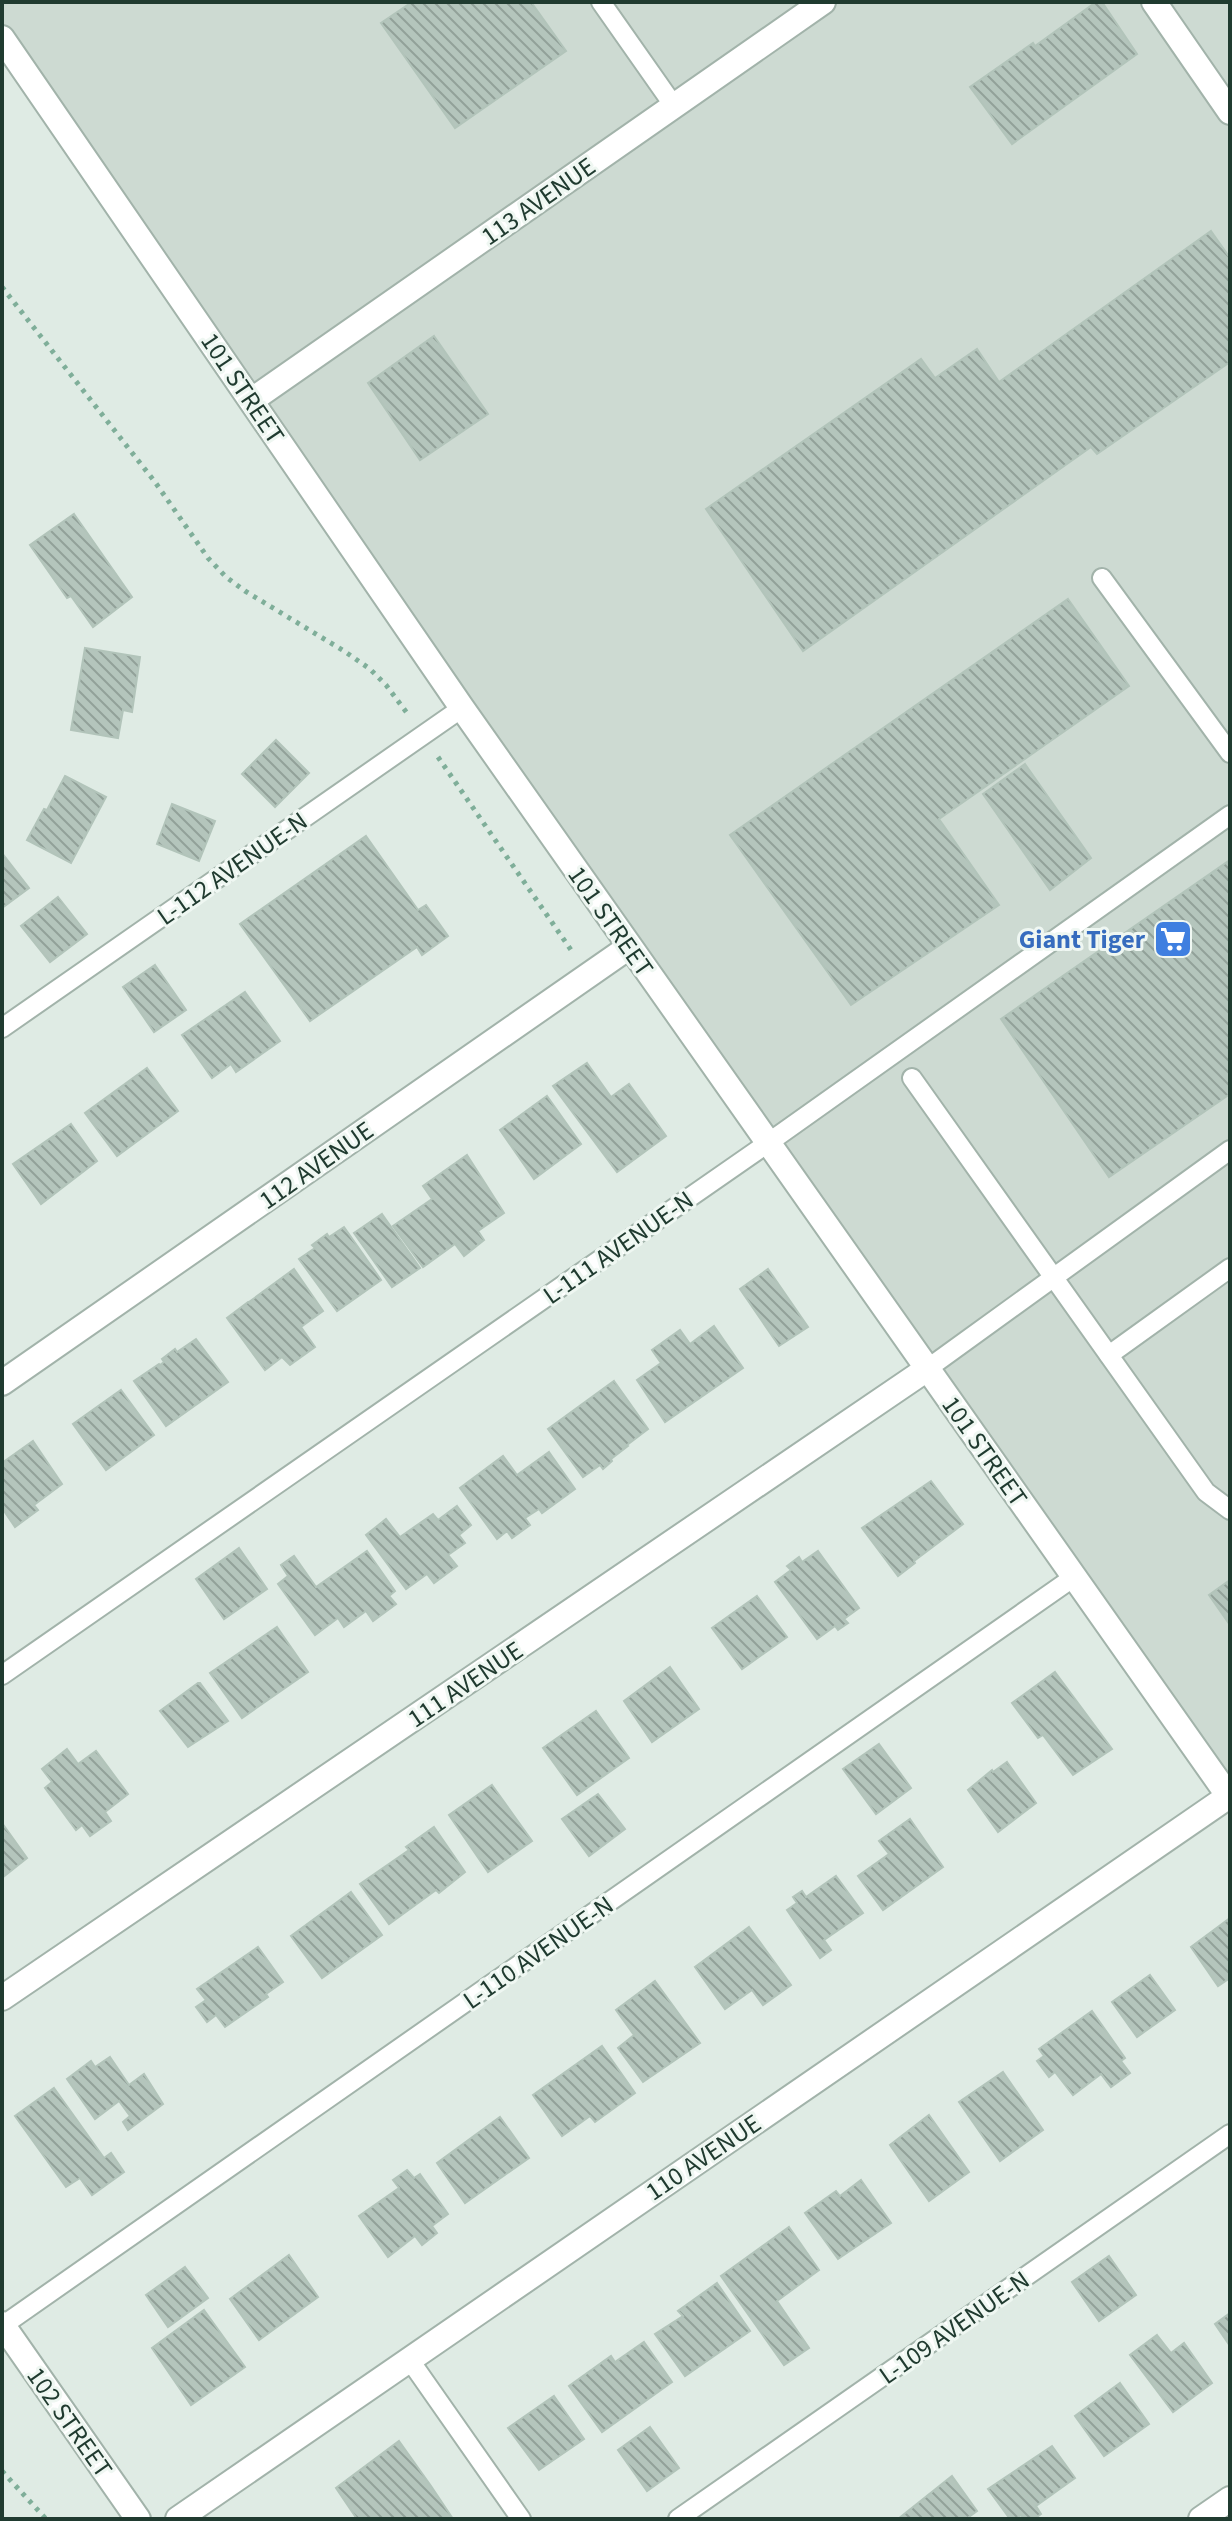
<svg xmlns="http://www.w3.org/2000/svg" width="1232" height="2521" font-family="'Source Sans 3',sans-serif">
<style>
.built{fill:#cddad2}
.building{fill:url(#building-back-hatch);stroke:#b2c4ba;stroke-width:2}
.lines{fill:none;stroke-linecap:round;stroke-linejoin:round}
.service-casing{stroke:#a2b3aa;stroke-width:22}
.minor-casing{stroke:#a2b3aa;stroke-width:28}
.tertiary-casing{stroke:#a2b3aa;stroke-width:28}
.path{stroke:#7fae99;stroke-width:5;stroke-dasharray:4 6;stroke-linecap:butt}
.service{stroke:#fff;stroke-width:18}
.minor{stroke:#fff;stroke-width:24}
.tertiary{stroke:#fff;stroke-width:24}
.labels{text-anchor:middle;stroke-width:6;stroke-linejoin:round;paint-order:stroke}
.street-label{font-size:26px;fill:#203b30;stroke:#eff7f2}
.shop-label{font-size:26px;font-weight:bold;fill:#366cbe;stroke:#eff7f2;text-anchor:end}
</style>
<defs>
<pattern id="building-back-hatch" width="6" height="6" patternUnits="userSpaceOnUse" patternTransform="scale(2)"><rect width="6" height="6" fill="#b4c5bc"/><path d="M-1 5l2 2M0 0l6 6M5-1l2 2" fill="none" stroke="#92a199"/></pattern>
</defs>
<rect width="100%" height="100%" fill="#dfebe4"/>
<!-- built -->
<polygon class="built" points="2,2 1230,2 1230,1798 2,38"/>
<!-- building -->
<g class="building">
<polygon points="412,2 531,2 566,51 455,128 381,23"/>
<polygon points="1096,2 1102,2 1137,54 1012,144 970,87 1033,43 1035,46"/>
<polygon points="1211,231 1230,258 1230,362 1097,454 1091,447 803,651 706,509 921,359 935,378 977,349 999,382"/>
<polygon points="434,336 488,414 420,460 368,383"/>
<polygon points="74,514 132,597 93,627 71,596 67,598 30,545"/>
<polygon points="1068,599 1129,686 939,819 999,905 851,1005 730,835"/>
<polygon points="85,648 140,657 132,712 123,710 118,738 71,730"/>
<polygon points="276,740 309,773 275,807 242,774"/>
<polygon points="1025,764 1091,858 1050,890 983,794"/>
<polygon points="65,776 106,797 71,863 27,840 44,809 47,810"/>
<polygon points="172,804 215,821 199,861 157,844"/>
<polygon points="366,836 418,910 426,905 448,936 422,955 417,947 310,1021 240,924"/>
<polygon points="2,853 29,888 2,908"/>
<polygon points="1230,860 1230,1094 1109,1177 1001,1019"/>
<polygon points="58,897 87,934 50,962 21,926"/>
<polygon points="155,965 186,1010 154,1032 123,987"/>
<polygon points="245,992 280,1041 236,1072 231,1064 212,1078 182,1035"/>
<polygon points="587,1063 611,1097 629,1084 666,1136 617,1172 553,1086"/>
<polygon points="147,1068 178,1111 117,1156 85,1113"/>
<polygon points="547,1096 581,1144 534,1179 500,1130"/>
<polygon points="71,1124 97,1161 41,1204 13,1164"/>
<polygon points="467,1155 504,1213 478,1231 484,1240 464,1256 455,1244 423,1267 393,1226 432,1199 423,1186"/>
<polygon points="382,1214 420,1268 392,1287 354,1233"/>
<polygon points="344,1227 381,1280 337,1311 299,1259 315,1248 312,1245 327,1234 329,1237"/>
<polygon points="294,1269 323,1311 301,1327 315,1347 290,1365 282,1357 265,1370 227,1318 248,1302 251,1305 249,1302"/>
<polygon points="768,1269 808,1327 779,1346 740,1289"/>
<polygon points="714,1326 743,1368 665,1422 637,1380 661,1363 652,1350 680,1330 690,1344"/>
<polygon points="196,1339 228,1382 166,1426 134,1381 159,1364 160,1365 164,1362 162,1359 175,1349 177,1352"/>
<polygon points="614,1381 648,1429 627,1445 628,1446 611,1459 612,1461 603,1469 600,1465 583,1477 548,1429"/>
<polygon points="121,1390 154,1435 106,1470 73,1424"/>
<polygon points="33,1441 62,1484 34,1505 38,1510 15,1527 2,1508 2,1463"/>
<polygon points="549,1452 575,1489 542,1513 539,1509 525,1518 530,1525 512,1538 507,1531 497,1539 460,1488 503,1456 517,1475"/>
<polygon points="931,1481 963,1524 914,1561 915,1563 898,1576 862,1528"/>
<polygon points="457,1506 471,1525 459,1535 465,1543 448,1555 457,1566 434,1583 427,1574 406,1589 366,1535 386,1519 400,1537 433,1514 438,1520"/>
<polygon points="239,1548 267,1589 224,1619 196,1579"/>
<polygon points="367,1551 395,1591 389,1596 396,1604 373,1621 366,1611 344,1627 338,1618 315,1635 278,1584 288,1576 281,1565 294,1556 316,1587"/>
<polygon points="818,1551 859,1608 844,1619 848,1623 838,1630 835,1626 817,1639 775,1582 791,1570 787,1566 799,1557 802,1562"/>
<polygon points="1230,1580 1230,1625 1209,1595"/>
<polygon points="757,1596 787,1637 742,1669 712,1628"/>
<polygon points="277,1627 308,1672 242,1718 210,1673"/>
<polygon points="670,1667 699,1709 652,1742 624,1701"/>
<polygon points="1055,1672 1112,1749 1073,1775 1043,1735 1038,1738 1012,1703"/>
<polygon points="198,1683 200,1683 228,1721 188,1747 160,1711"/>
<polygon points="596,1711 629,1758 577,1795 543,1748"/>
<polygon points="879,1744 911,1788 876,1814 843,1769"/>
<polygon points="67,1749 78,1764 96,1751 128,1794 105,1812 111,1821 90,1836 82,1825 76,1830 45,1788 52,1782 42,1769"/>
<polygon points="1007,1762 1036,1803 998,1832 968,1790 992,1770 993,1772"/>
<polygon points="492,1785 532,1841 488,1872 449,1815"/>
<polygon points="598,1794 625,1829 589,1856 562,1819"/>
<polygon points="910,1819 943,1867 883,1910 858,1876 889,1854 879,1841"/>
<polygon points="2,1823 27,1858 2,1878"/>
<polygon points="434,1827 465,1872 439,1893 436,1890 389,1924 360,1884 409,1850 406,1847"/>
<polygon points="836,1876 863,1913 824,1940 831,1950 820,1958 787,1910 797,1903 793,1897 802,1891 806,1897"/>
<polygon points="351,1892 382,1935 322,1978 291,1936"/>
<polygon points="1230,1918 1230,1978 1218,1986 1191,1947"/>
<polygon points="749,1927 791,1985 763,2005 752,1990 725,2009 695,1967"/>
<polygon points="258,1947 283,1982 266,1994 268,1997 225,2027 216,2015 207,2022 196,2007 206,2000 197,1989"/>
<polygon points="1150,1975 1175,2010 1137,2037 1112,2002"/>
<polygon points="655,1981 700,2043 643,2082 618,2048 634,2035 616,2010"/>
<polygon points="1092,2011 1125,2058 1121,2061 1130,2073 1111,2087 1101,2074 1073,2095 1055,2072 1049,2077 1037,2061 1044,2056 1039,2049"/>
<polygon points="602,2046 635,2093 595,2122 590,2116 562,2136 533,2095"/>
<polygon points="110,2057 129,2085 144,2074 163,2104 128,2130 123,2122 130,2116 119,2101 95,2119 67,2079 91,2061 95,2067"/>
<polygon points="1003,2072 1043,2130 1000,2161 959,2102"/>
<polygon points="54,2088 104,2158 111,2153 124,2172 92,2195 80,2178 66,2187 15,2116"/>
<polygon points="929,2115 969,2172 929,2201 890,2145"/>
<polygon points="500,2117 529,2158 465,2203 437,2163"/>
<polygon points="407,2170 414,2178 420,2174 448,2214 432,2226 437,2233 422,2245 415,2236 388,2257 359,2216 399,2188 393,2180"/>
<polygon points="861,2180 891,2223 838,2259 805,2213 836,2191 840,2196"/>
<polygon points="789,2227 819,2270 777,2301 809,2348 784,2365 721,2276"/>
<polygon points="289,2255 318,2297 259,2340 230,2299"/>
<polygon points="1109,2256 1136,2295 1099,2321 1072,2282"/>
<polygon points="185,2267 208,2298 168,2327 146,2295"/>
<polygon points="717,2283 750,2331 685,2376 655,2334 683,2316 678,2311"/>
<polygon points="204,2310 245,2367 191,2405 152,2348"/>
<polygon points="1230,2313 1230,2346 1215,2324"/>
<polygon points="1157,2335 1171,2353 1184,2343 1212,2383 1173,2412 1130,2355"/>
<polygon points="644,2342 672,2382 602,2432 569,2386 611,2356 615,2362"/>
<polygon points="1120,2383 1149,2424 1104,2456 1075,2416"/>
<polygon points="554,2396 584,2439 539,2470 508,2428"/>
<polygon points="650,2427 679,2468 647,2491 618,2450"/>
<polygon points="399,2441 431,2486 453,2519 357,2519 336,2488"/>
<polygon points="1052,2446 1075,2478 1036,2506 1041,2514 1034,2519 1024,2519 1021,2515 1016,2519 1010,2519 988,2489"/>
<polygon points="952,2476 977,2511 966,2519 898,2519"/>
</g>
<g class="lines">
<!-- service casing -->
<g class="service-casing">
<g id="service">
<polyline points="601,2 674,106"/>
<polyline points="1102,578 1230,753"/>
<polyline points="2,1028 462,708"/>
<polyline points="912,1078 1206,1492 1230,1510"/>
<polyline points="1109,1355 1230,1268"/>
<polyline points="927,1369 1230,1150"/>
<polyline points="2,1675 768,1143 1230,815"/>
<polyline points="2,2326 1074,1577"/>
<polyline points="409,2359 521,2519"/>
<polyline points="678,2519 1230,2134"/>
</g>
</g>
<!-- minor casing -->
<g class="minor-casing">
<g id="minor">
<polyline points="1154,2 1230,112"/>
<polyline points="252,400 823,2"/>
<polyline points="2,1383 629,947"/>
<polyline points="2,1998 927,1369"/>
<polyline points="178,2519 1229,1796"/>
<polyline points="1201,2519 1230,2499"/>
</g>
</g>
<!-- tertiary casing -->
<g class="tertiary-casing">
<g id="tertiary">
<polyline points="2,38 462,708 1230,1798"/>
<polyline points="2,2324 138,2519"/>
</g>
</g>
<!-- path -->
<g class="path">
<polyline points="2,287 155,482 208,558 226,577 245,591 344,651 370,669 386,685 407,713"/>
<polyline points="438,757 571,950"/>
<polyline points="2,2471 46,2519"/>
</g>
<!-- service -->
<use href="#service" class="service"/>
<!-- minor -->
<use href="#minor" class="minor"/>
<!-- tertiary -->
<use href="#tertiary" class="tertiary"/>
</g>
<!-- icons -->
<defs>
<g id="supermarket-square" transform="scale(2)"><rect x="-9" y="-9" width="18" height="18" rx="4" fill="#3f7fe0" stroke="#eff7f2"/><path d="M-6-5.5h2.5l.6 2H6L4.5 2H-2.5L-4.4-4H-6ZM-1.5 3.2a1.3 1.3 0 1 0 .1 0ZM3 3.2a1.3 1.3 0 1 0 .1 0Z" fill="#fff"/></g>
</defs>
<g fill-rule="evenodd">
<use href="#supermarket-square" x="1173" y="939"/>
</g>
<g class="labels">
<!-- street labels -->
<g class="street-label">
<text transform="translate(538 201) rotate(-35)" y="9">113 AVENUE</text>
<text transform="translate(243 388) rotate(56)" y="9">101 STREET</text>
<text transform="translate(232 868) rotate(-35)" y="9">L-112 AVENUE-N</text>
<text transform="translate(611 921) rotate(55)" y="9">101 STREET</text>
<text transform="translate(316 1165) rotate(-35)" y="9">112 AVENUE</text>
<text transform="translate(618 1247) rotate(-35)" y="9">L-111 AVENUE-N</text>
<text transform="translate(985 1451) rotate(55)" y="9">101 STREET</text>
<text transform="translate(465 1684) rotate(-34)" y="9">111 AVENUE</text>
<text transform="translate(538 1952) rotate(-35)" y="9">L-110 AVENUE-N</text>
<text transform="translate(703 2157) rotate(-34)" y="9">110 AVENUE</text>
<text transform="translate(954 2327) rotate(-35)" y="9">L-109 AVENUE-N</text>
<text transform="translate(70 2422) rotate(55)" y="9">102 STREET</text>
</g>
<!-- shop labels -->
<g class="shop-label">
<text x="1145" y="948">Giant Tiger</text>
</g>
</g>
<!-- border -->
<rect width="1232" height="2521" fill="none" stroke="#203b30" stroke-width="8"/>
</svg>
